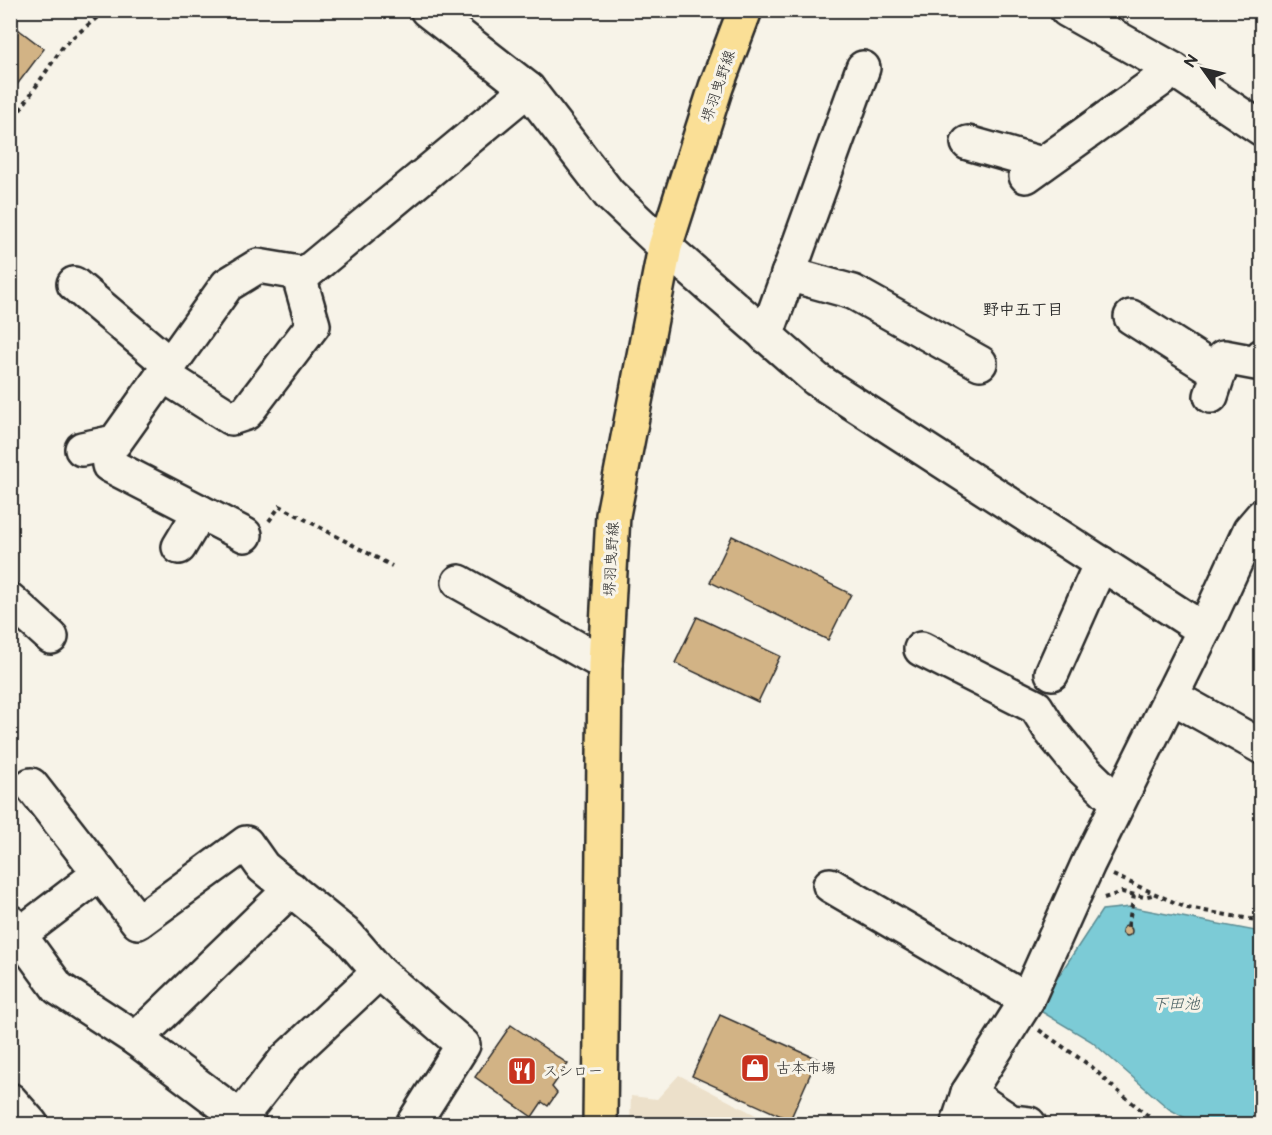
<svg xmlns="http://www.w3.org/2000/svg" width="1272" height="1135" font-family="'Balsamiq Sans','Klee One',sans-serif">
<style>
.built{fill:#ece0ca}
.water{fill:#7bcbd6;stroke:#5b8b92;stroke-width:1.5}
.building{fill:#d2b385;stroke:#2b2b2b;stroke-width:1.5}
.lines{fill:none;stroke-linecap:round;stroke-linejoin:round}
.minor-casing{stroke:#2b2b2b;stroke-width:38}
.major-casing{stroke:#2b2b2b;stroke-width:38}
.path{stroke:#2b2b2b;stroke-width:4;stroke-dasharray:4.5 4.5;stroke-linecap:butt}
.minor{stroke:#f7f3e8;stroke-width:33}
.major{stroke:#fadf96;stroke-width:33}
.labels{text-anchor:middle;stroke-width:6;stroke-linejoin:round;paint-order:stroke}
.street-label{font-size:15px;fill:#2b2b2b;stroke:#f7f3e8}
.poi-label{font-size:15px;fill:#2b2b2b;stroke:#f7f3e8;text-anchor:start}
.neighbourhood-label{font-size:16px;font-weight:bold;fill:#2b2b2b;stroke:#f7f3e8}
.water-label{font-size:16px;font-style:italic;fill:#435b5e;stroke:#f7f3e8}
</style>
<rect width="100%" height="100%" fill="#f7f3e8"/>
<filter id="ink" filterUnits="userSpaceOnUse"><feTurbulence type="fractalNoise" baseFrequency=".0167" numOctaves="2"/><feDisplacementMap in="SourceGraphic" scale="12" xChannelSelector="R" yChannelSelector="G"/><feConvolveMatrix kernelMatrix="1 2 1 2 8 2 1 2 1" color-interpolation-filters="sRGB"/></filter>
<g filter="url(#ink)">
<!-- built -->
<polygon class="built" points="679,1075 773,1124 630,1124 631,1096 657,1099"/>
<!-- water -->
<polygon class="water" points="1130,907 1261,932 1261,1124 1196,1124 1169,1109 1091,1041 1037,1009 1102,910"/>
<!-- building -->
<g class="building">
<polygon points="10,23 44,49 10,94"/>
<polygon points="732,536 851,594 828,640 710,582"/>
<polygon points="697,617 780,656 758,702 675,663"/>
<circle cx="1127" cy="931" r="5"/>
<polygon points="720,1015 817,1059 790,1120 692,1076"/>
<polygon points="511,1025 568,1064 552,1087 557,1093 548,1106 542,1102 532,1117 475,1077"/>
</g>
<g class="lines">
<!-- minor casing -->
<g class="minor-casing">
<g id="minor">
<polyline points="427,10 528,89 609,194 665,247 816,379 1204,630"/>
<polyline points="1067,10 1174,70 1262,129"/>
<polyline points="968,143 1042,164"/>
<polyline points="1026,176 1174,70"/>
<polyline points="788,274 853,292 980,363"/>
<polyline points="74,284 170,365"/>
<polyline points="1131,317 1219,373"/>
<polyline points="766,336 863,68"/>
<polyline points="163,375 231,418 246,413 313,325 298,273"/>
<polyline points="1211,396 1224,357 1256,363 1262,356"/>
<polyline points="106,444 109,465 245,535"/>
<polyline points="82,449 115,442 227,285 258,266 305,274 528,89"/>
<polyline points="179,547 200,512"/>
<polyline points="459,582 605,664"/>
<polyline points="10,600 51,637"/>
<polyline points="921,649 1036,707 1051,731 1077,763 1118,803"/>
<polyline points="1052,673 1101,563"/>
<polyline points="1171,696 1262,747"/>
<polyline points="31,785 138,922 246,843 263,867 348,936 379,972 463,1045 413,1124"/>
<polyline points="830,885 1027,1000"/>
<polyline points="10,922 58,988 136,1039 249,1124"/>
<polyline points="10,942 100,873"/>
<polyline points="136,1039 291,889"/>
<polyline points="968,1093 1011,1122 1029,1124"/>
<polyline points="10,1100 31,1124"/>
<polyline points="240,1118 285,1060 379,972"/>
<polyline points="958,1124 968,1093 1027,1000 1088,864 1204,630 1250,530 1262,516"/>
</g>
</g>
<!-- major casing -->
<g class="major-casing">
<polyline id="major" points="600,1124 605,664 613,515 665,247 716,87 745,10"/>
</g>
<!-- path -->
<g class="path">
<polyline points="10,125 64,45 106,10"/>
<polyline points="269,521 280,506 392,566"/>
<polyline points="1113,875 1187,908 1262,921"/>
<polyline points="1104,898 1122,892 1144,897 1156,894"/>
<polyline points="1128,926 1134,895"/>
<polyline points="1039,1030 1092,1067 1113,1087 1158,1124"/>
</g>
<!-- minor -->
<use href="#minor" class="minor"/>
<!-- major -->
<use href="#major" class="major"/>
</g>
</g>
<!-- icons -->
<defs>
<g id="shop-square" transform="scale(1.5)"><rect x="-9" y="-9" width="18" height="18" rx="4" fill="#c8321e" stroke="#f7f3e8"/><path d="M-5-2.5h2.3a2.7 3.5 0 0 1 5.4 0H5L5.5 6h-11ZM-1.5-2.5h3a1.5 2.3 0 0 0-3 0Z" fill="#fff"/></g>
<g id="restaurant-square" transform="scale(1.5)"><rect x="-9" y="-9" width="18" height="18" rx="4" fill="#c8321e" stroke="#f7f3e8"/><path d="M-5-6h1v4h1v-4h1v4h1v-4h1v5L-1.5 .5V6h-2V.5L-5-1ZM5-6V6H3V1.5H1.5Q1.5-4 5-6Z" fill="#fff"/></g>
</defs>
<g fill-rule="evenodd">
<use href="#shop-square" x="755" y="1068"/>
<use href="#restaurant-square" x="522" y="1071"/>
</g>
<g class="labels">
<!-- street labels -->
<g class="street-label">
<text transform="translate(718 86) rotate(-71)" y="5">堺羽曳野線</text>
<text transform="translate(611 559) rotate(-87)" y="5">堺羽曳野線</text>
</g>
<!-- poi labels -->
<g class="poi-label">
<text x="776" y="1073">古本市場</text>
<text x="543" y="1076">スシロー</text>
</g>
<!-- neighbourhood labels -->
<g class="neighbourhood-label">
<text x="1023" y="315">野中五丁目</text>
</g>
<!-- water labels -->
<g class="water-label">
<text x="1176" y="1009">下田池</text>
</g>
</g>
<!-- margin -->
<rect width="1272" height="1135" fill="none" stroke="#f7f3e8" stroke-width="36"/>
<rect x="18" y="18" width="1236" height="1099" fill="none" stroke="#2b2b2b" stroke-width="2" filter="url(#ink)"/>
<!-- north arrow -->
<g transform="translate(1203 69) rotate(304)" stroke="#f7f3e8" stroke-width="4.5" paint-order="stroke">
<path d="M0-4.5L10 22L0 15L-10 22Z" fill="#2b2b2b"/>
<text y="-9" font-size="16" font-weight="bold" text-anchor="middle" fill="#2b2b2b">N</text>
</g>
</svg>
